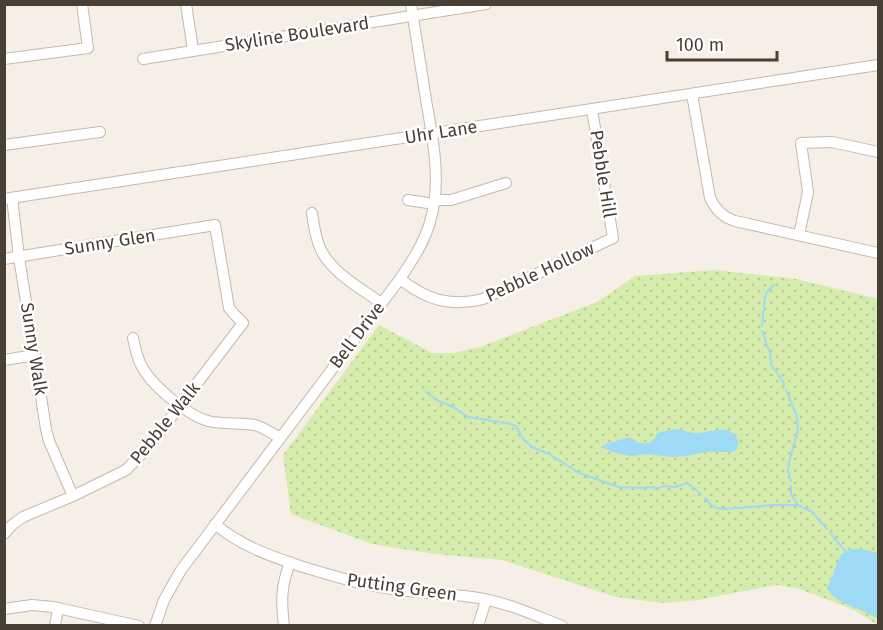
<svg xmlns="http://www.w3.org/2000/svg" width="883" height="630" font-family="'Fira Sans',sans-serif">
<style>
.grass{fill:url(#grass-dots)}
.water{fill:#9edaf6}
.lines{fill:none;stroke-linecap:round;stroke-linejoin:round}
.stream{stroke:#9edaf6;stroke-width:2}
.minor-casing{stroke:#c4b9ac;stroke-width:12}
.minor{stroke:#fff;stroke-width:10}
.labels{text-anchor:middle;stroke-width:5;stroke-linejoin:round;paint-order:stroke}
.street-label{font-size:18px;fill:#483f35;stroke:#fff}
</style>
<defs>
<pattern id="grass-dots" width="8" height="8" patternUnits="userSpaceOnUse" patternTransform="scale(1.5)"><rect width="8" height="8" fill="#d5ecac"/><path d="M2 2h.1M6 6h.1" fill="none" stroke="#b8cb95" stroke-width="1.8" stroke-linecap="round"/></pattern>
</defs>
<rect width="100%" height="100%" fill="#f5efe7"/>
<!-- grass -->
<polygon class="grass" points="715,270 796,279 878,299 878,625 854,610 800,589 776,585 698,600 662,603 616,597 502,560 435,554 372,544 291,514 283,455 379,325 432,353 454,353 480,347 597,302 635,276"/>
<!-- water -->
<g class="water">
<path d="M677,429C683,430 690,433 696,433C712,433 731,421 739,443L736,450L732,452H705L687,456L672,457L646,454L631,456L612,452L604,448L603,446L606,444L626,438H631C636,443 647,447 654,439C659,434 653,435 661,432C666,431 672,430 677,429Z"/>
<path d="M852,549H860L878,553V619C864,609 837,605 827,589L841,554Z"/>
</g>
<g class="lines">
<!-- stream -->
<g class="stream">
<polyline points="762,326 765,297 767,292 774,285"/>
<polyline points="762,331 770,353 771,365 783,381 784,386"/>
<polyline points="786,390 797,417 798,430 789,462 788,471 791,481"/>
<polyline points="426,392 439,401 455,408 468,417 511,424 516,426 523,439 532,447 551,455 579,473 619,487 643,488 649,487 659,488 664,486 675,487 685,484 690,485 701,494"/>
<polyline points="791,486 791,494 798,505"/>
<polyline points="705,498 710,504 717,508 726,509 773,505 798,505 812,512 827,529"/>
<polyline points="830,533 846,552"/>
</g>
<!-- minor casing -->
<g class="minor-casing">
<g id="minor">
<polyline points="186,4 193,50"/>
<polyline points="4,59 88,48 82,4"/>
<polyline points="143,59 486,4"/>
<path d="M692,94L710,198C715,209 722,217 735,221L878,253"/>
<polyline points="4,145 100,132"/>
<polyline points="12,198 19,257 46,429 49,441 73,496"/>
<polyline points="4,199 878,65"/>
<polyline points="408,200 434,204"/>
<polyline points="435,200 451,200 506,183"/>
<path d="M312,213C314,225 315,238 321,250C332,273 362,289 381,303"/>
<polyline points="799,235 808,192 801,143 832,142 878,152"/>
<polyline points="4,259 215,225 229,308 234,314 243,323 149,446 126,470 73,496 23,517 12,525 4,534"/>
<path d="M400,279C427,300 449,307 483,299L613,238L592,110"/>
<path d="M133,338C135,348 137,357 141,365C151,385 187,415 208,421C224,425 240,422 255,425C263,427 272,433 280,438"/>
<polyline points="4,360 35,355"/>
<path d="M215,524C239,545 270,556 300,566C336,577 369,587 407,591C432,594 459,594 484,599C513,605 534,615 562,626"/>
<polyline points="4,609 32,605 53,607 139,626"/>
<polyline points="55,626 58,608"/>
<path d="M155,626L164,600L181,570L400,279C412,261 424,243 430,222C442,182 433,140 426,100C421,68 416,36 411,4"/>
<path d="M284,626C281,600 281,587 290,562"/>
<polyline points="478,626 486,600"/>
</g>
</g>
<!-- minor -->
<use href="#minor" class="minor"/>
</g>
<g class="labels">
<!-- street labels -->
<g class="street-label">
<text transform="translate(297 34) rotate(-9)" y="6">Skyline Boulevard</text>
<text transform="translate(441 132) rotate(-9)" y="6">Uhr Lane</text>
<text transform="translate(603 174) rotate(81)" y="6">Pebble Hill</text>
<text transform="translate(110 242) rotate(-9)" y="6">Sunny Glen</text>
<text transform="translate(540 272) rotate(-25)" y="6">Pebble Hollow</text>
<text transform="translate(357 335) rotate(-53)" y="6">Bell Drive</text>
<text transform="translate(34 349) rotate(81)" y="6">Sunny Walk</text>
<text transform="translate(165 423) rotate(-51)" y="6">Pebble Walk</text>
<text transform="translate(402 587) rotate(8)" y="6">Putting Green</text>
</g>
</g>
<!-- border -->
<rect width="883" height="630" fill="none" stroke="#483f35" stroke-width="12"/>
<!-- scale -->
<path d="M667 51v9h110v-9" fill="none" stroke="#483f35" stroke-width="3"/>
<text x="676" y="51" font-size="18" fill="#483f35" stroke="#ffffff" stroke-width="4.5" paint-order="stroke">100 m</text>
</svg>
